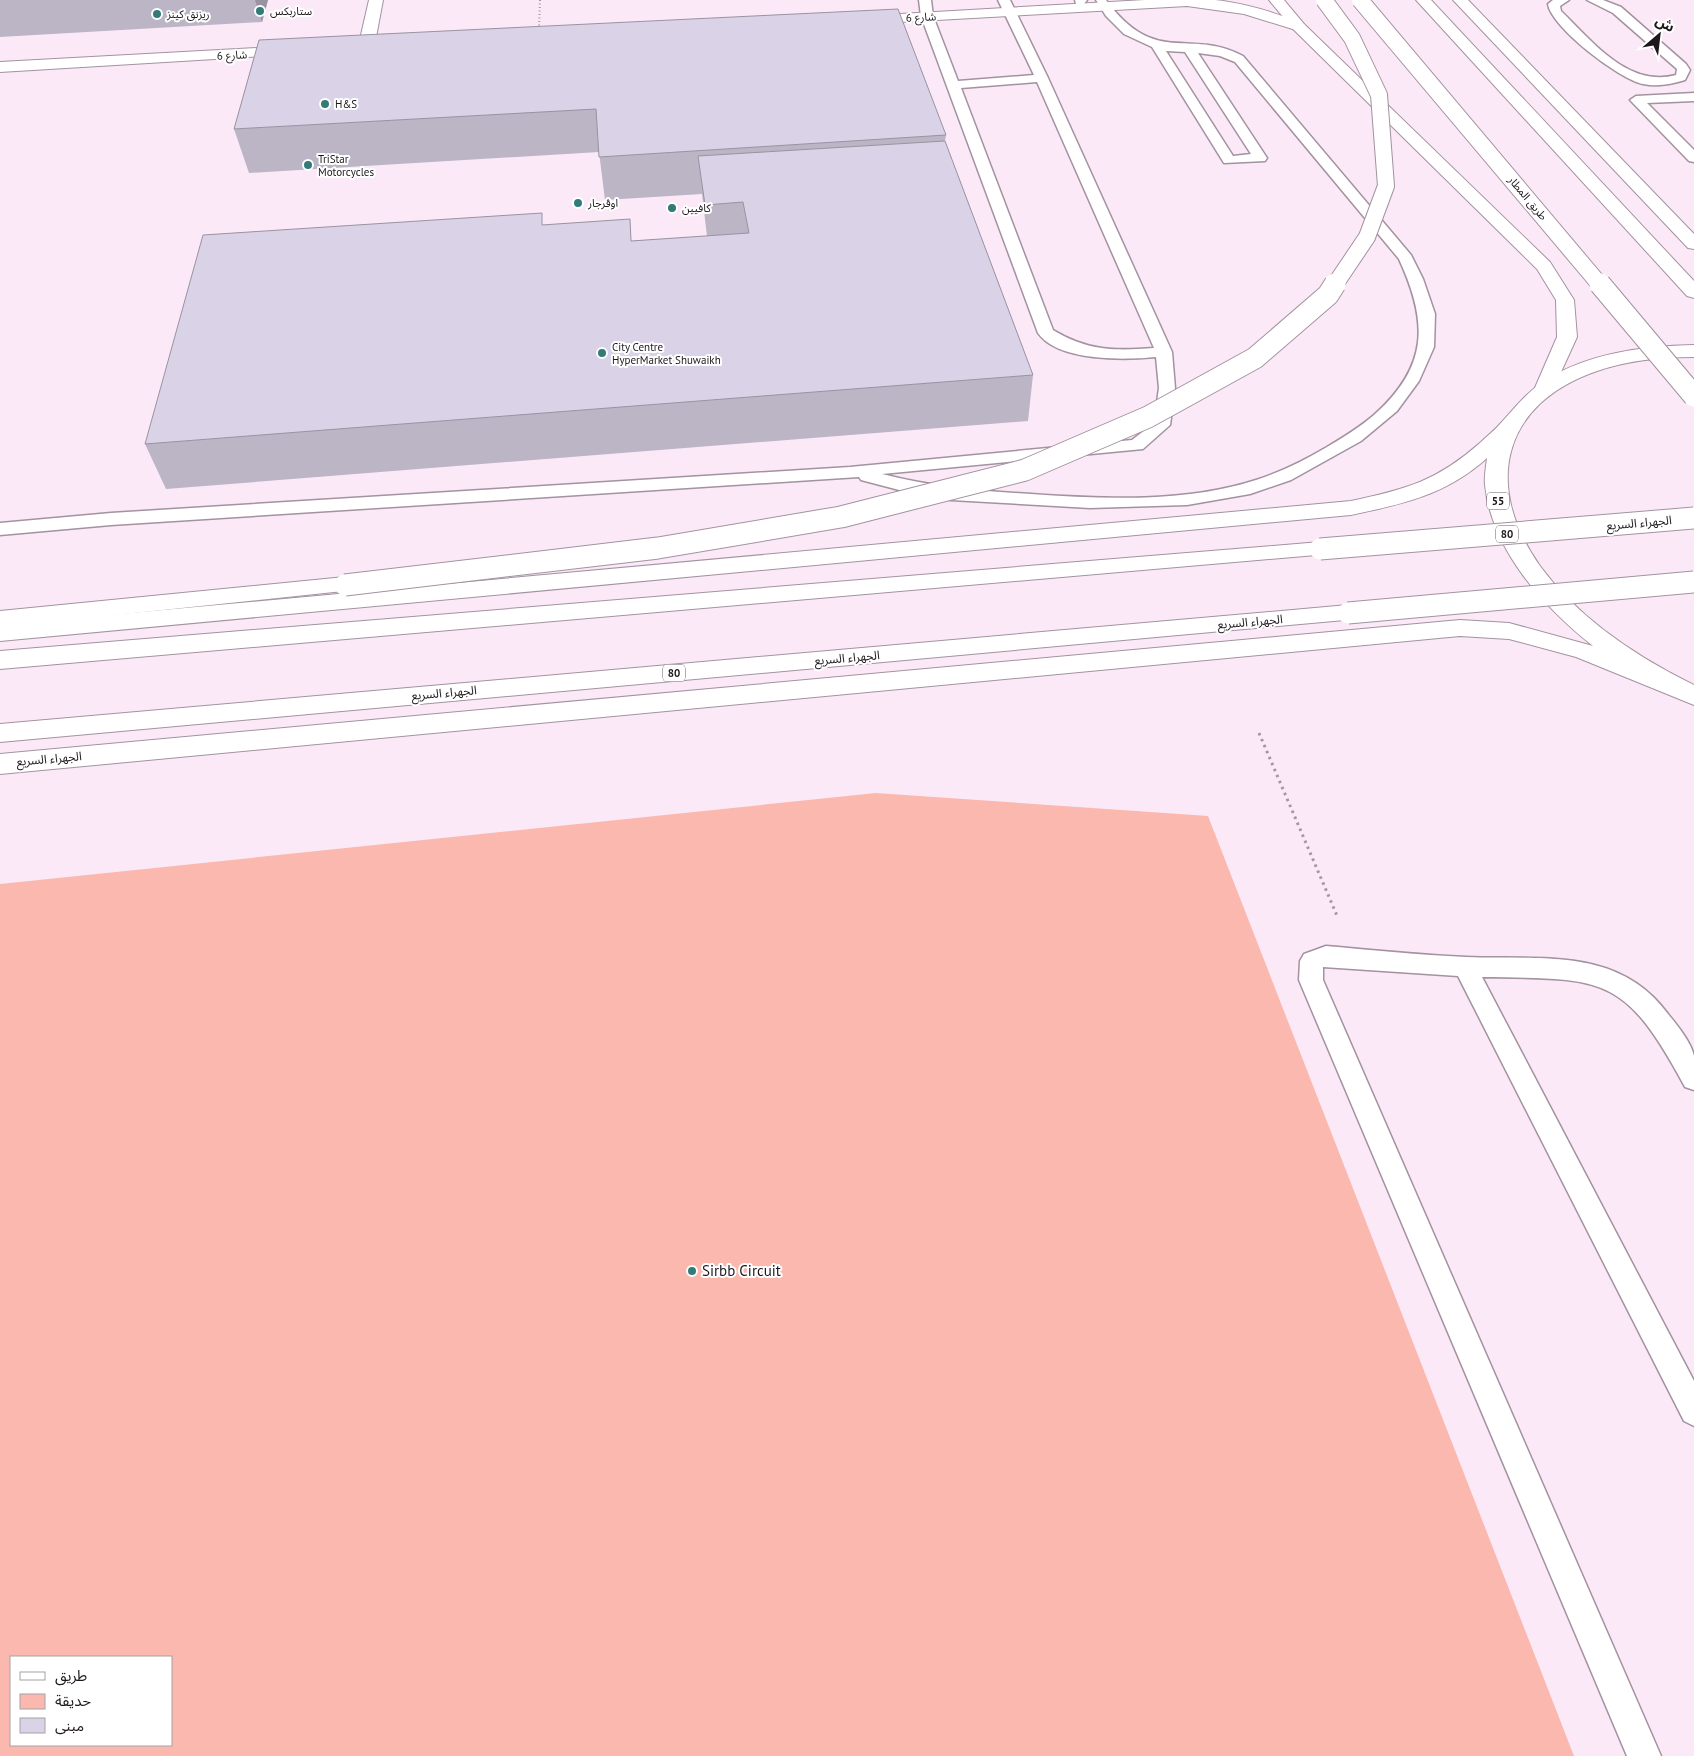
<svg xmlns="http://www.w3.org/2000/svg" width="1694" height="1756" font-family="'PT Sans','Noto Sans Arabic',sans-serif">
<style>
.green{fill:#fbb8ae;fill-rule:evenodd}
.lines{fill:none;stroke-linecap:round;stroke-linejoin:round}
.service-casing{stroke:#a392a0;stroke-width:3}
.minor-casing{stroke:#a392a0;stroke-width:2}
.tertiary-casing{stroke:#a392a0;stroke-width:2}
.secondary-casing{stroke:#a392a0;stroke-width:2}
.primary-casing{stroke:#a392a0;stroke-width:2}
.trunk-casing{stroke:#a392a0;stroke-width:2}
.motorway-casing{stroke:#a392a0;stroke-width:2}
.path-far1{stroke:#a597a2;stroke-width:2;stroke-dasharray:1 2.5;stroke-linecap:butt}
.path{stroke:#a597a2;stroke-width:3;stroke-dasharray:2.5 4;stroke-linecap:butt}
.service{fill:#fff;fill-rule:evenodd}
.minor{fill:#fff;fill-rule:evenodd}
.tertiary{fill:#fff;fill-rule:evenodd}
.secondary{fill:#fff;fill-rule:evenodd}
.primary{fill:#fff;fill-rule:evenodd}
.trunk{fill:#fff;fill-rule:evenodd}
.motorway{fill:#fff;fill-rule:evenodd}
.trunk-bridge-far1-casing{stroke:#a392a0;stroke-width:18;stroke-linecap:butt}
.trunk-bridge-casing{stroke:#a392a0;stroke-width:23;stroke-linecap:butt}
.motorway-bridge-far1-casing{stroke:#a392a0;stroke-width:18;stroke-linecap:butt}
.motorway-bridge-casing{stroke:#a392a0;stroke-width:23;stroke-linecap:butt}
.trunk-bridge-far1{stroke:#fff;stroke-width:16}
.trunk-bridge{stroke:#fff;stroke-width:21}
.motorway-bridge-far1{stroke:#fff;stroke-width:16}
.motorway-bridge{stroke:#fff;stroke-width:21}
.wall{fill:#bbb5c6}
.shaded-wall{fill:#9993a1}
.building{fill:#dad2e6;stroke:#9993a1}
.poi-dot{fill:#327b79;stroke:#fff;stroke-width:2}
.labels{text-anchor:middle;stroke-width:4;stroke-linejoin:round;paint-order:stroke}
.far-poi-label{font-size:11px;fill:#1d171c;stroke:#fff;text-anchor:start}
.far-street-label{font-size:11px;fill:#1d171c;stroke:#fff}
.shield{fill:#fff;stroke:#615d60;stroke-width:1}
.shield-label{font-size:11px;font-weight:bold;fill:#1d171c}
.street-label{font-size:12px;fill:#1d171c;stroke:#fff}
.near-poi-label{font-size:15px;fill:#1d171c;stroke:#fff;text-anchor:start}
</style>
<rect width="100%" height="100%" fill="#fce9f8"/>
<!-- green -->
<path class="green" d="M876,793L1208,816L1574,1756H0V884ZM11,1657H171V1745H11Z"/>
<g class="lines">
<!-- service casing -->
<g class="service-casing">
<g id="service">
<path d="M919,0H931L933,16L958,81L1034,75L998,0H1010L1048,78L1172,352L1175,388L1170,425L1143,449L882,474C932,487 980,491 1031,494C1104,499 1185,503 1256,480C1281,472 1305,460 1327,447C1344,437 1360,427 1374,415C1429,366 1428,322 1399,259L1235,62L1220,56L1198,53L1267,158L1265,161L1224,163L1152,47L1124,34L1106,16L1096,0H1106C1156,68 1188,27 1243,56L1411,255L1423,279L1435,314L1434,347L1419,381L1397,411L1361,441L1291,480L1250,494L1187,505L1090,508L951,500L926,497L861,480L859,477L111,525L0,535V523L111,513L850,467L1132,440L1154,423L1159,388L1156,357C1126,360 1058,362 1038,333L921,16ZM1166,51L1185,52L1251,154L1233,156ZM1037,82L1154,348C1114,351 1088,351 1053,330L961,88Z"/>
<polygon points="1075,0 1087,0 1084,4 1076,4"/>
<path d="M1553,0H1569L1560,6L1561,11C1592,41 1628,88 1676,75L1677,69L1613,13L1587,0H1603L1621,7L1686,64L1690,70L1685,80C1671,84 1659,87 1643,84C1619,79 1551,27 1548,4Z"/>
<polygon points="1694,93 1694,101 1647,103 1694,150 1694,162 1689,161 1630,100 1636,96"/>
<path d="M1326,946C1373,950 1419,955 1466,957C1539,960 1619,946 1668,1014C1677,1025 1691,1042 1694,1056C1694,1066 1694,1080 1694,1090L1685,1087C1624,974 1605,979 1482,977L1694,1381V1426L1684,1421L1458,976L1323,967V980L1661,1756H1627L1299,980L1300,961L1304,954Z"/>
</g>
</g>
<!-- minor casing -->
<g class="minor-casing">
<polygon id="minor" points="369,0 383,0 374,48 366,53 358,48"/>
</g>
<!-- tertiary casing -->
<g class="tertiary-casing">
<g id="tertiary">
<path d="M1145,0C1168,0 1192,0 1215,0C1245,3 1276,13 1304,24L1306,27L1299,31L1244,14L1187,6L865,24L858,20L865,16Z"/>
<polygon points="293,46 301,51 298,54 0,72 0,62"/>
</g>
</g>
<!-- secondary casing -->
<g class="secondary-casing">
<g id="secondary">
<polygon points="1269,0 1284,0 1304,24 1550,262 1574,300 1577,337 1551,394 1544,396 1537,394 1534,390 1557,337 1556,300 1537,269 1294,30"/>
<polygon points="1453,0 1468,0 1694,234 1694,249 1688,248"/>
</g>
</g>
<!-- primary casing -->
<g class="primary-casing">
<path id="primary" d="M1694,345V357C1661,357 1629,360 1597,371C1501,404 1483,486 1540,566C1578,618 1637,657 1694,685V705L1576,657L1509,639L1460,636L0,774V754L1460,620L1509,623L1593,646C1544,607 1492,551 1485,485C1484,477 1486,467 1487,458C1446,495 1403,504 1351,515L0,641V625L1351,501C1407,489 1437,481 1481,442C1487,436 1495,430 1500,424C1514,409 1526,393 1544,381C1588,353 1643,346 1694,345Z"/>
</g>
<!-- trunk casing -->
<g class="trunk-casing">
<polygon id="trunk" points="1416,0 1431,0 1694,281 1694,298 1687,296"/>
</g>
<!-- motorway casing -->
<g class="motorway-casing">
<g id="motorway">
<polygon points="1320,542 1328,544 1331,549 1328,554 0,669 0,651"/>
<polygon points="345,577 353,580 357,585 353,590 0,627 0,611"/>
<polygon points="1348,605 1356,607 1360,613 1356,619 0,742 0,724"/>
</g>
</g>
<!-- path-far1 -->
<polyline class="path-far1" points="539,29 540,0"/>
<!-- path -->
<polyline class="path" points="1259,733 1338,918"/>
<!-- service -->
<use href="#service" class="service"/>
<!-- minor -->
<use href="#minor" class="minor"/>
<!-- tertiary -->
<use href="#tertiary" class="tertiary"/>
<!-- secondary -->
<use href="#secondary" class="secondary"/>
<!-- primary -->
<use href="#primary" class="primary"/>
<!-- trunk -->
<use href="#trunk" class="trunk"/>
<!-- motorway -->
<use href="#motorway" class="motorway"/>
<!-- trunk-bridge-far1 casing -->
<g class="trunk-bridge-far1-casing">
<polyline id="trunk-bridge-far1" points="1360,0 1601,286"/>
</g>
<!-- trunk-bridge casing -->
<g class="trunk-bridge-casing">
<polyline id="trunk-bridge" points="1600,284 1694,396"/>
</g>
<!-- motorway-bridge-far1 casing -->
<g class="motorway-bridge-far1-casing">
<polyline id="motorway-bridge-far1" points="1324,0 1352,38 1379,95 1386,186 1367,237 1334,286"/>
</g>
<!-- motorway-bridge casing -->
<g class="motorway-bridge-casing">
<g id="motorway-bridge">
<polyline points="1320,549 1694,518"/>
<polyline points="345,585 658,548 841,517 1025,470 1148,417 1255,358 1328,295 1335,284"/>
<polyline points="1348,613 1694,582"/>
</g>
</g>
<!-- trunk-bridge-far1 -->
<use href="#trunk-bridge-far1" class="trunk-bridge-far1"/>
<!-- trunk-bridge -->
<use href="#trunk-bridge" class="trunk-bridge"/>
<!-- motorway-bridge-far1 -->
<use href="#motorway-bridge-far1" class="motorway-bridge-far1"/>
<!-- motorway-bridge -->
<use href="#motorway-bridge" class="motorway-bridge"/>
</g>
<!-- wall -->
<g class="wall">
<polygon points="0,0 268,0 262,22 0,37"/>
<polygon points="259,40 946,135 945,141 1033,375 1028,421 166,489 145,444 544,225 632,241 707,236 702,194 605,200 599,152 249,173 234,129"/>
</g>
<!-- shaded-wall -->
<polygon class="shaded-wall" points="255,0 268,0 262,22"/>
<!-- building -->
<g class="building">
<polygon points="898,9 946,135 599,157 596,109 234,129 259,40"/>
<polygon points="945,141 1033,375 145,444 203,235 542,213 542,225 630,219 631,241 749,233 743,202 705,205 698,156"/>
</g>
<!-- markers -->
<g class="poi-dot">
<circle cx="260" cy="11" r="5"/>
<circle cx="157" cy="14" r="5"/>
<circle cx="325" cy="104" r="5"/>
<circle cx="308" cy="165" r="5"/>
<circle cx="578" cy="203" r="5"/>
<circle cx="672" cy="208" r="5"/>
<circle cx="602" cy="353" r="5"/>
<circle cx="692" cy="1271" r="5"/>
</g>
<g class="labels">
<!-- far-poi labels -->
<g class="far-poi-label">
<text x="270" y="15">ستاربكس</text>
<text x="167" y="18">ريزنق كينز</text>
<text x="335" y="108">H&amp;S</text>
<text x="318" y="163">TriStar<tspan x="318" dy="13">Motorcycles</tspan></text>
<text x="588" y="207">اوڤرجار</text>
<text x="682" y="212">كافيين</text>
<text x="612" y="351">City Centre<tspan x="612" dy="13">HyperMarket Shuwaikh</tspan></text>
</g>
<!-- far-street labels -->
<g class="far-street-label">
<text transform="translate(921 17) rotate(-3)" y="4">شارع 6</text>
<text transform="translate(232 55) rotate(-3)" y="4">شارع 6</text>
<text transform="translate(1528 198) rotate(50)" y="4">طريق المطار</text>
</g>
<!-- shield labels -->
<g class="shield">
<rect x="1487" y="492.5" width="22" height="17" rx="4"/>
<rect x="1496" y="525.5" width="22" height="17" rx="4"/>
<rect x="663" y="664.5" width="22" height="17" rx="4"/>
</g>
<g class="shield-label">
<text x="1498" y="505">55</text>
<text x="1507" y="538">80</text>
<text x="674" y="677">80</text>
</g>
<!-- street labels -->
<g class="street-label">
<text transform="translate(1639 523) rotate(-5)" y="4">الجهراء السريع</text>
<text transform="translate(1250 622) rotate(-5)" y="4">الجهراء السريع</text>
<text transform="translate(847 658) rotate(-5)" y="4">الجهراء السريع</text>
<text transform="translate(444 693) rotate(-5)" y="4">الجهراء السريع</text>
<text transform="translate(49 759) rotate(-5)" y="4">الجهراء السريع</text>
</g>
<!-- near-poi labels -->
<g class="near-poi-label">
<text x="702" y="1276">Sirbb Circuit</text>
</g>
</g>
<!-- legend -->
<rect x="10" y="1656" width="162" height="90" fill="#ffffff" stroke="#a5a2a4"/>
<rect x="20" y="1672" width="25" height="8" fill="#ffffff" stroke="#a5a2a4"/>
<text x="55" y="1681" font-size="15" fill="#1d171c">طريق</text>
<rect x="20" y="1694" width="25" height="15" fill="#fbb8ae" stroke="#a5a2a4"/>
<text x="55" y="1706" font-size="15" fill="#1d171c">حديقة</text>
<rect x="20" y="1718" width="25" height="15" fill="#dad2e6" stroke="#a5a2a4"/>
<text x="55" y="1731" font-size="15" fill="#1d171c">مبنى</text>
<!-- north arrow -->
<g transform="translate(1659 35) rotate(28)" stroke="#ffffff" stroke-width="4" paint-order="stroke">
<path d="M0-4L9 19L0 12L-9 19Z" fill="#1d171c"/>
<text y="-8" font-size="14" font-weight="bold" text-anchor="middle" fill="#1d171c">ش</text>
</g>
</svg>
